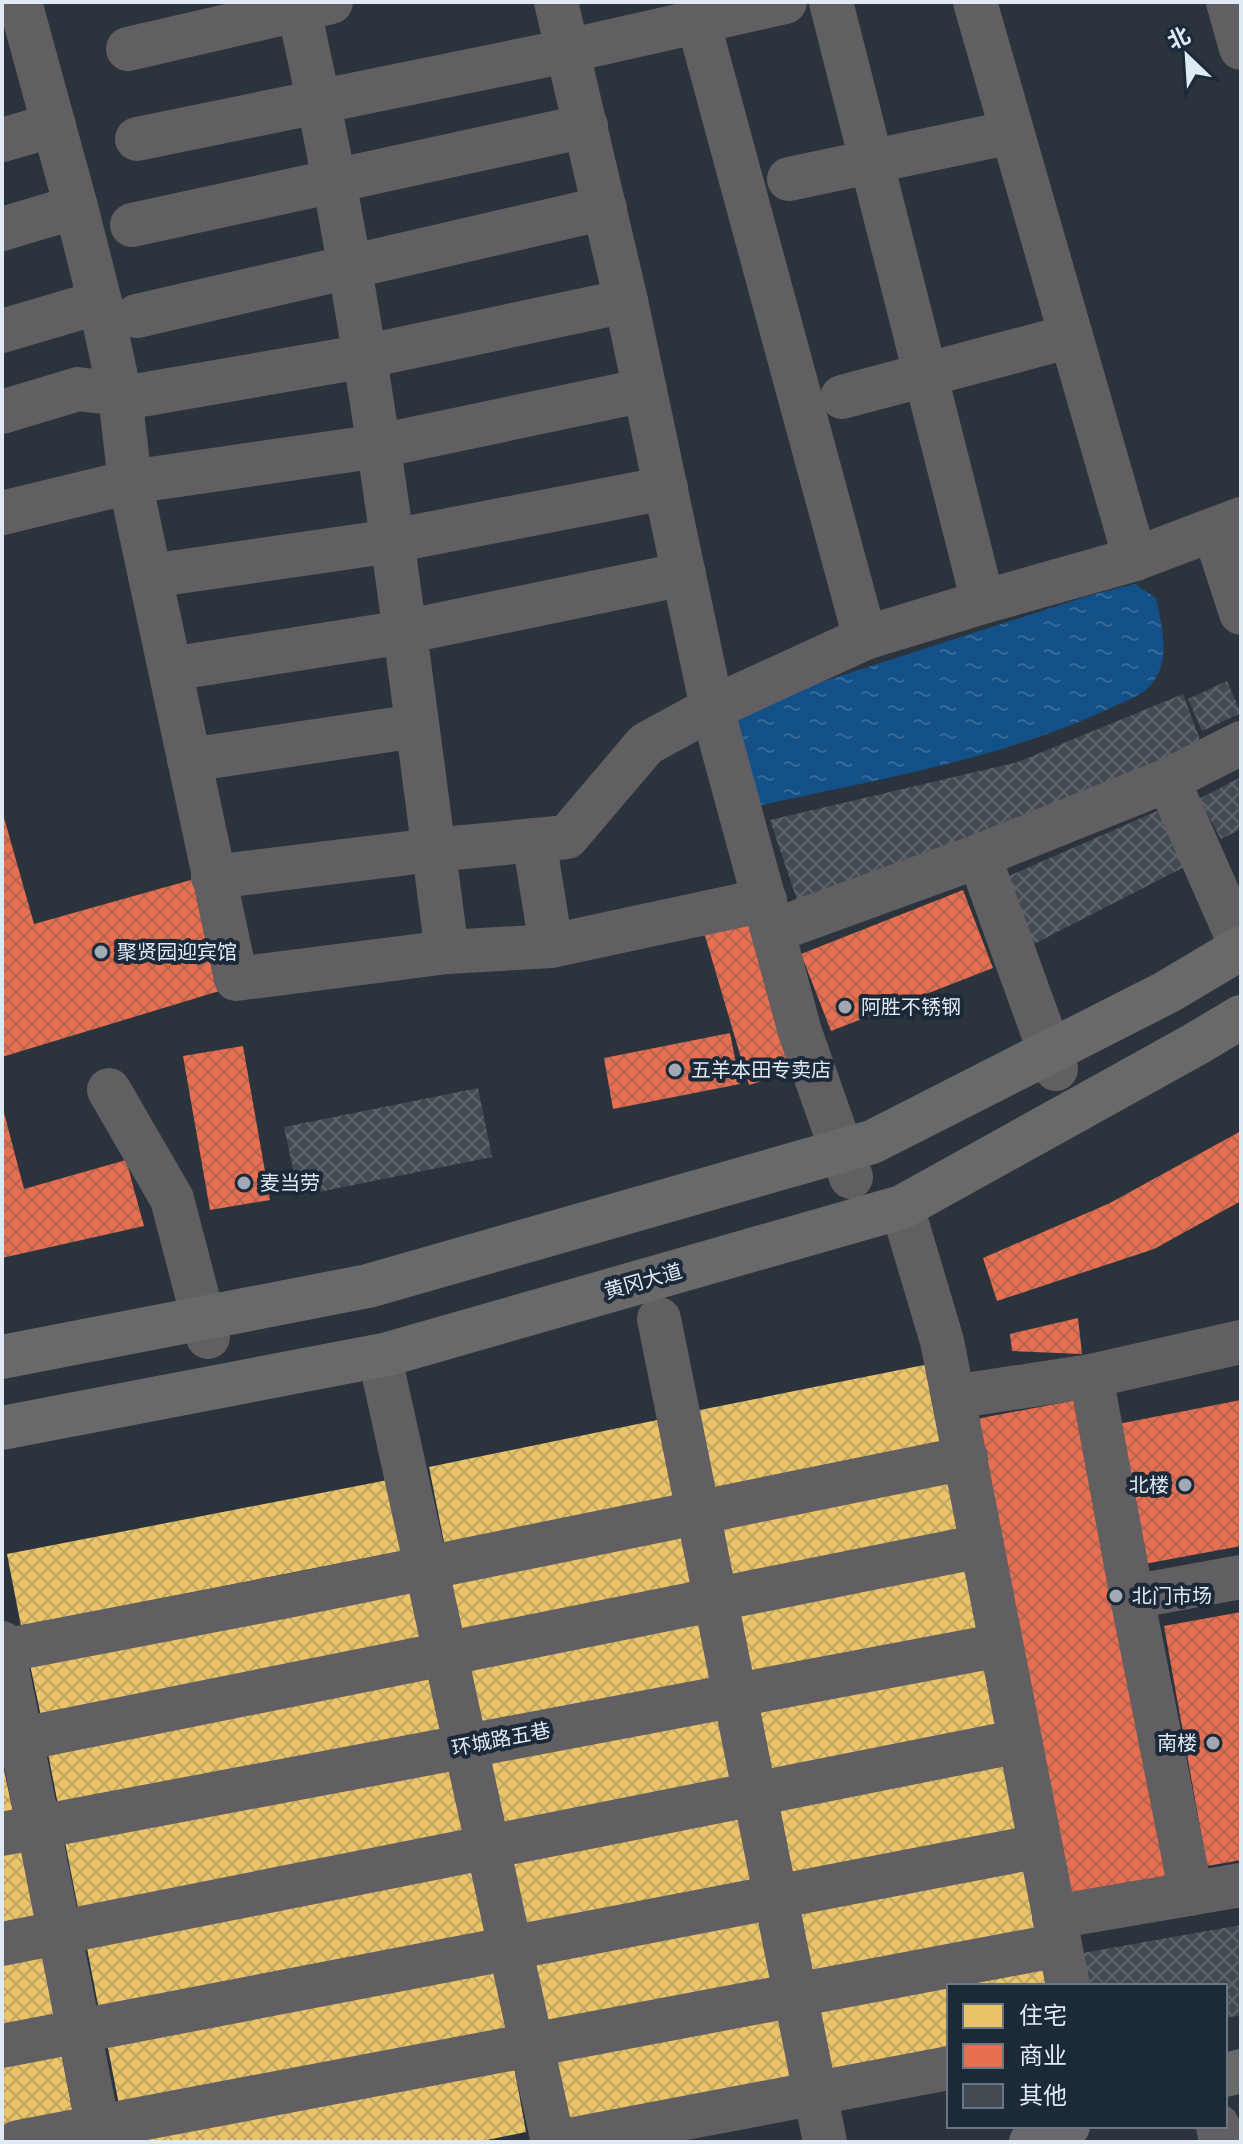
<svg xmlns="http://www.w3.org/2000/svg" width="1243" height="2144" font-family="'Asap Condensed','Noto Sans SC',sans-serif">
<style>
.water{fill:url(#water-ripples)}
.homes{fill:url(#homes-cross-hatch)}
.shops{fill:url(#shops-cross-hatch)}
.building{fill:url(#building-cross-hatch)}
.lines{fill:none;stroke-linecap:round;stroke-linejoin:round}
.minor{stroke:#615f61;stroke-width:44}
.major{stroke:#6a696a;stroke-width:44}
.poi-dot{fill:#a1aab4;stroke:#1b2939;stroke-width:3}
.labels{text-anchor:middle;stroke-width:8;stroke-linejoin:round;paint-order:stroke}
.poi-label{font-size:20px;fill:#e0eaf4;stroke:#1b2939;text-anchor:start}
.street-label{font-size:20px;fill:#e0eaf4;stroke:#1b2939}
</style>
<defs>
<pattern id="water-ripples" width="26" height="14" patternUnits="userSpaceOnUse" patternTransform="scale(2)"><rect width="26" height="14" fill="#135088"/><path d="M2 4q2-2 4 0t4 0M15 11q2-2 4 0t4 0" fill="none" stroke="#356999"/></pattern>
<pattern id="homes-cross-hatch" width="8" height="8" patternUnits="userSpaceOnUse" patternTransform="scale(2)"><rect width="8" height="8" fill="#e9c46a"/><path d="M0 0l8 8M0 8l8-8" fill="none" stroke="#c0a462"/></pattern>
<pattern id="shops-cross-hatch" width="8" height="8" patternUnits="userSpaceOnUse" patternTransform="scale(2)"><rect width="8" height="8" fill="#e76f51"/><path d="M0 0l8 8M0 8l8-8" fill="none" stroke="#b6634f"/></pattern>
<pattern id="building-cross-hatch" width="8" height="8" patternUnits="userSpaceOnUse" patternTransform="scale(2)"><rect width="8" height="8" fill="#434a51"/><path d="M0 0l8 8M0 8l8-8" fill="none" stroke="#5e646b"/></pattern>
</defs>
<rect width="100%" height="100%" fill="#2b333c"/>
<!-- water -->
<path class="water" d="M1135,584L1156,598C1161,624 1171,657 1154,681C1144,696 1123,702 1108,709C1000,760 873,780 757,806L745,779L737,713L769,699L1091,595Z"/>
<!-- homes -->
<g class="homes">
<polygon points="929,1364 946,1446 705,1494 690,1412"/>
<polygon points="667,1418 683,1498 445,1547 429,1467"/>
<polygon points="946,1470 960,1540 723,1589 709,1517"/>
<polygon points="393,1479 407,1550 21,1626 7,1554"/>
<polygon points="686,1521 700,1592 463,1640 448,1569"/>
<polygon points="967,1561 981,1632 744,1680 730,1609"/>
<polygon points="415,1579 429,1651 43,1726 28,1655"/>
<polygon points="704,1613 718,1685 480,1733 466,1662"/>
<polygon points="987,1662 1001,1733 764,1781 750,1710"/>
<polygon points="432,1668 446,1739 60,1815 46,1743"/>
<polygon points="725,1714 739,1785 502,1833 487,1762"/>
<polygon points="2,1761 15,1821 2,1823"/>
<polygon points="1009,1761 1023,1832 786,1880 772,1809"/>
<polygon points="452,1766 465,1838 79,1913 65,1842"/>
<polygon points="746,1812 761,1883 524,1932 509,1861"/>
<polygon points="23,1847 36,1916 2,1922 2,1852"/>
<polygon points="1027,1858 1042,1929 804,1978 790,1906"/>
<polygon points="472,1868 486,1939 100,2015 86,1943"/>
<polygon points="767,1910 781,1981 543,2029 529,1958"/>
<polygon points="43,1954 55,2022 2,2033 2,1962"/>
<polygon points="1047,1959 1052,1986 949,1986 949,2052 824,2078 810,2007"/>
<polygon points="492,1963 507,2034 120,2110 106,2038"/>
<polygon points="786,2009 800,2080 563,2129 549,2057"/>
<polygon points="61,2051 74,2120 2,2134 2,2062"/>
<polygon points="513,2061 526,2132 477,2142 127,2142"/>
</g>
<!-- shops -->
<g class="shops">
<polygon points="3,814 34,924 198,878 226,989 2,1057"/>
<polygon points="963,890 993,968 831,1031 801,954"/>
<polygon points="747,916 792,1072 749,1085 703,929"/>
<polygon points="730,1033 740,1084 613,1109 604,1058"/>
<polygon points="243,1046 270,1200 210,1210 183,1056"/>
<polygon points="2,1105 24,1189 126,1160 144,1226 2,1258"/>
<polygon points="1241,1131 1241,1201 1154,1249 997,1301 983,1258 1110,1203"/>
<polygon points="1078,1318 1082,1354 1012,1351 1010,1334"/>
<polygon points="1082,1399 1174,1890 1070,1909 976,1419"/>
<polygon points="1241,1400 1241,1546 1144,1564 1118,1424"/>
<polygon points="1241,1612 1241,1860 1207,1866 1164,1626"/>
</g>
<!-- building -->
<g class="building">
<polygon points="1227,681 1241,713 1202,731 1188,699"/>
<polygon points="1183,694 1202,745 798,903 770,820 1018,762"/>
<polygon points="1241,777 1241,829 1221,839 1199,799"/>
<polygon points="1162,809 1190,864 1032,945 1004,878"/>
<polygon points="478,1088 492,1157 299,1196 284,1127"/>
<polygon points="1241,1925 1241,2015 1225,2018 1225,1986 1083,1986 1077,1954"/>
</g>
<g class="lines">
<!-- minor -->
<g class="minor">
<polyline points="20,2 76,207 100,302 120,395 130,482 236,979 447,952 551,946 765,900"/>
<path d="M297,2C368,315 405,634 447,952"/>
<polyline points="556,2 626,301 712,708 800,1032 851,1177"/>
<polyline points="831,2 983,602"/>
<polyline points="975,2 1135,559"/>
<polyline points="1228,2 1241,48"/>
<polyline points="698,21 865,638"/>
<polyline points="128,49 331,2"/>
<polyline points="137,139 567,51 785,2"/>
<polyline points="2,140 54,125"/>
<polyline points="789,179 1012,132"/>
<polyline points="132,225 586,126"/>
<polyline points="2,229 76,207"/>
<polyline points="137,316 605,208"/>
<polyline points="2,331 100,302"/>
<polyline points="842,397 1071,336"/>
<polyline points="2,412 78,389 135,396 372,355 626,301"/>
<polyline points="2,513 130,482 379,446 645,390"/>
<polyline points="1214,530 1241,613"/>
<polyline points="150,576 392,541 666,488"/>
<polyline points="170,669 404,632 684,574"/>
<polyline points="189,760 416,726"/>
<polyline points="1168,780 1241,743"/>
<polyline points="534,840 551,946"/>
<polyline points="979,856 1056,1069"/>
<polyline points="213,877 433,850 567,837 646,744 712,708 865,638 983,602 1135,559 1241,519"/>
<polyline points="773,931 979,856 1168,780 1241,946"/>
<polyline points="109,1090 172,1199 208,1337"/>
<polyline points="908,1227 942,1341 953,1397 1091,1376 1241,1342"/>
<polyline points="659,1319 825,2142"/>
<polyline points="384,1376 553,2142"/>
<polyline points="1091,1376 1132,1597 1191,1894"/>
<polyline points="953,1397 1068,1986"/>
<polyline points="1132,1597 1241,1577"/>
<polyline points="2,1643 101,2142"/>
<polyline points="2,1651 298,1594 966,1458"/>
<polyline points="2,1743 981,1546"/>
<polyline points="2,1834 1001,1645"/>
<polyline points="1054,1917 1241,1885"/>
<polyline points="2,1944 1020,1741"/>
<polyline points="2,2046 1040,1846"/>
<polyline points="1218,2126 1221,2142"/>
<polyline points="18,2142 1060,1945"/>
<polyline points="558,2142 949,2068"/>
</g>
<!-- major -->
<g class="major">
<polyline points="2,1357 368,1286 872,1142 1167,992 1241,948"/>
<polyline points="2,1428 388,1354 902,1207 1194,1045 1241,1017"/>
<polyline points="1225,2075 1241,2071"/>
<polyline points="1031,2142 1068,2126"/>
</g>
</g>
<!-- markers -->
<g class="poi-dot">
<circle cx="101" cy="952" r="8"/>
<circle cx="845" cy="1007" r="8"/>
<circle cx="675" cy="1070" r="8"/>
<circle cx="244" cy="1183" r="8"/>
<circle cx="1185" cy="1485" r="8"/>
<circle cx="1116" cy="1596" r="8"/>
<circle cx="1213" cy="1743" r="8"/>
</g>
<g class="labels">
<!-- poi labels -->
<g class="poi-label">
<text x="117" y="959">聚贤园迎宾馆</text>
<text x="861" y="1014">阿胜不锈钢</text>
<text x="691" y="1077">五羊本田专卖店</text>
<text x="260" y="1190">麦当劳</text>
<text x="1169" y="1492" text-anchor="end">北楼</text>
<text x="1132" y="1603">北门市场</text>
<text x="1197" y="1750" text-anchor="end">南楼</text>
</g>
<!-- street labels -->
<g class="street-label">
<text transform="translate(643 1281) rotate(-16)" y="7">黄冈大道</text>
<text transform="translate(501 1739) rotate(-11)" y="7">环城路五巷</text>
</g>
</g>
<!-- border -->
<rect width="1243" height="2144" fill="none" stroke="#e0eaf4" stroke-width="8"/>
<!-- legend -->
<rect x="947" y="1984" width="280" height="144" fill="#1b2939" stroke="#6a7684" stroke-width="2"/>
<rect x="963" y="2004" width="40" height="24" fill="#e9c46a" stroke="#6a7684" stroke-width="2"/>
<text x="1019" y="2024" font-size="24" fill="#e0eaf4">住宅</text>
<rect x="963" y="2044" width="40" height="24" fill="#e76f51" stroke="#6a7684" stroke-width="2"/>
<text x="1019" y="2064" font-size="24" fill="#e0eaf4">商业</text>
<rect x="963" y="2084" width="40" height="24" fill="#434a51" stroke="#6a7684" stroke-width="2"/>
<text x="1019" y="2104" font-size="24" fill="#e0eaf4">其他</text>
<!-- north arrow -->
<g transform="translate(1187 56) rotate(335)" stroke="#1b2939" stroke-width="6" paint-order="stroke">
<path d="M0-6L14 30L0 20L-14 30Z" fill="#e0eaf4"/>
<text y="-12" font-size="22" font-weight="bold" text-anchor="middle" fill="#e0eaf4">北</text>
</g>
</svg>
